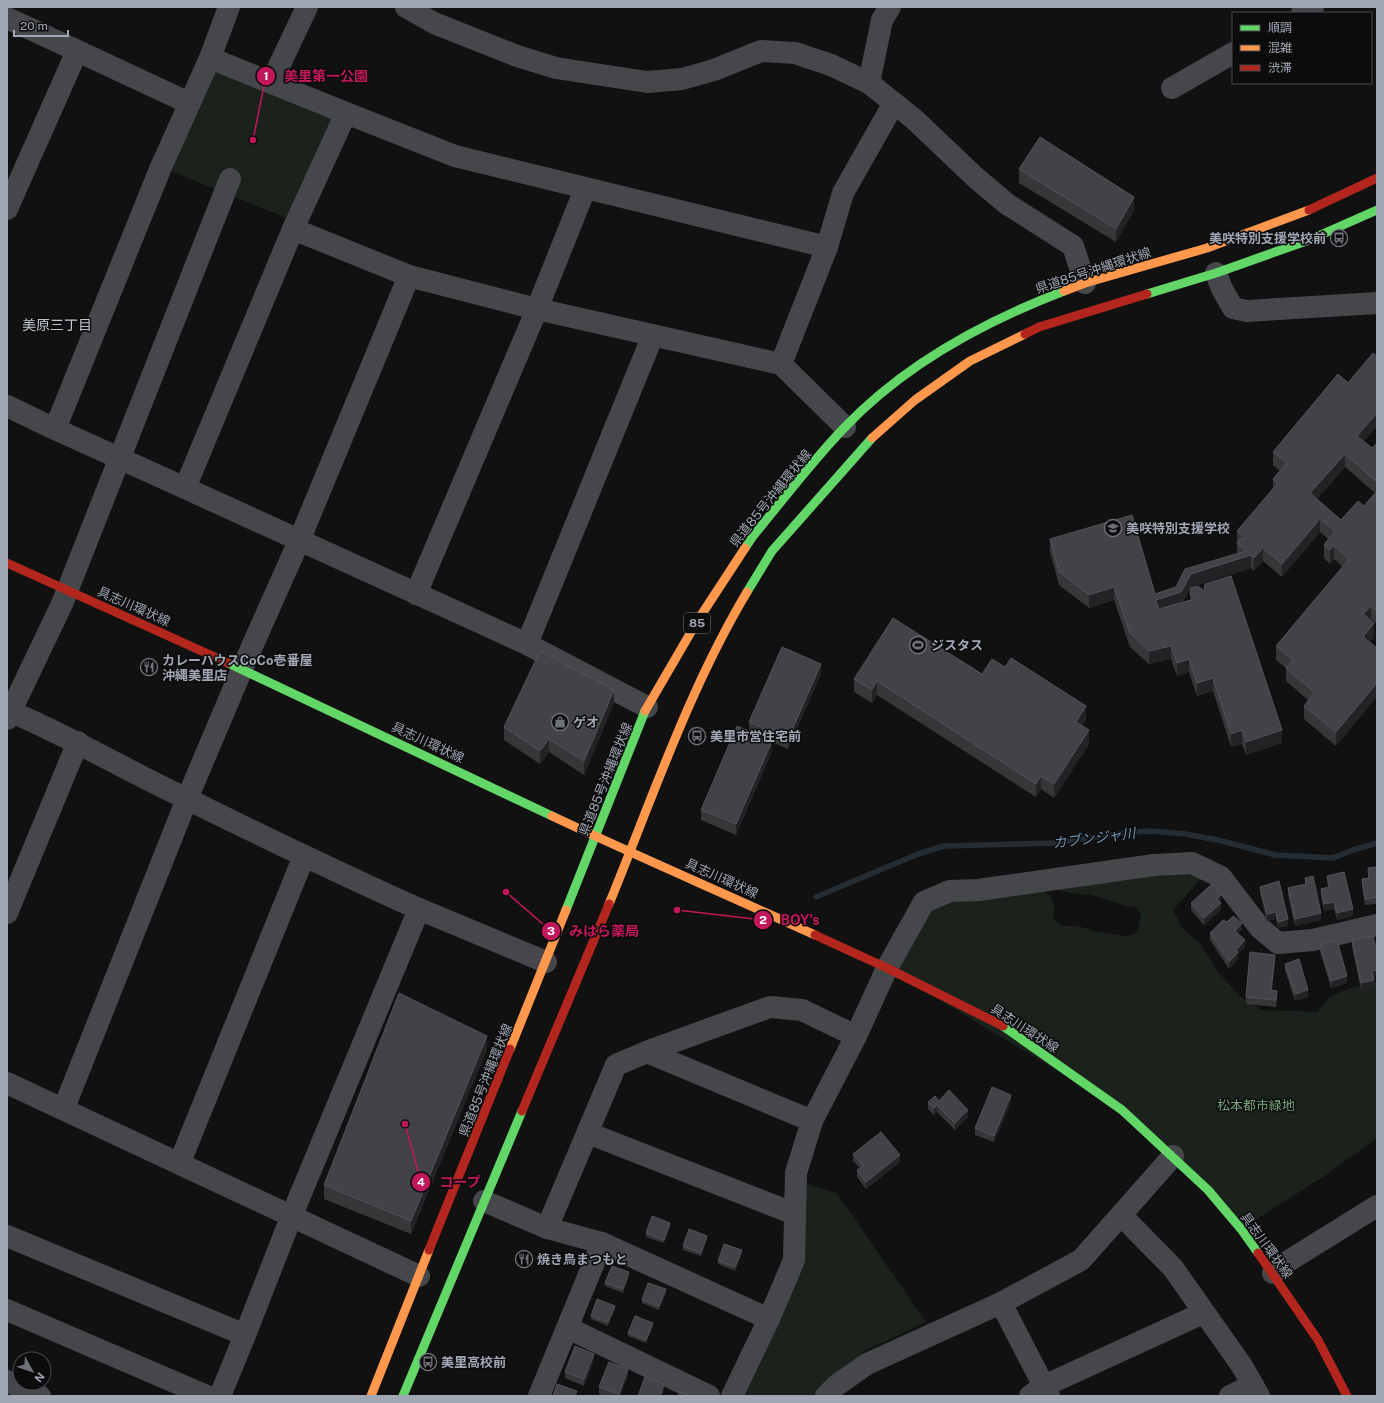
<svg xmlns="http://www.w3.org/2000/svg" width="1384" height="1403" font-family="'Public Sans','Noto Sans JP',sans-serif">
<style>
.green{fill:#1b221c}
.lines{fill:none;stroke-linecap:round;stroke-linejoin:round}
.stream{stroke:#242d34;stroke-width:5.5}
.street{stroke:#45474b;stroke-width:22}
.fast{stroke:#63d668;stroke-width:9}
.slow{stroke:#ff974d;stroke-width:9}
.jam{stroke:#b3261e;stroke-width:9}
.wall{fill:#37373a;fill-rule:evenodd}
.shaded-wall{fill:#232325}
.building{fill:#424347;stroke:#515358}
.labels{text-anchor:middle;stroke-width:3;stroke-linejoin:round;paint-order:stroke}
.shield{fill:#0c0c0d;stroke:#747882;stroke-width:1}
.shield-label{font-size:12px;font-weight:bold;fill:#a1a7b4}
.poi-label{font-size:13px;font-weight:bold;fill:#a1a7b4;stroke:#0c0c0d;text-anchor:start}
.street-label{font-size:13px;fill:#a1a7b4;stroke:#0c0c0d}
.park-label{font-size:13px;fill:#76a178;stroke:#0c0c0d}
.neighbourhood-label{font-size:14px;fill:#c2c6d0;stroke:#0c0c0d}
.water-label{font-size:14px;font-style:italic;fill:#7496b3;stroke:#0c0c0d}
.leader{fill:none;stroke:#c2185b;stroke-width:1.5}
.callout-dot{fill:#c2185b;stroke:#0c0c0d;stroke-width:1.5}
.mark-label{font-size:12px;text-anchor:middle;font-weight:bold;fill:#fff}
.callout-label{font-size:14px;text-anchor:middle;font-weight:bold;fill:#c2185b;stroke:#0c0c0d;stroke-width:3;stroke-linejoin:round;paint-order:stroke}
</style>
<rect width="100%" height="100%" fill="#111112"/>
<!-- green -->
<g class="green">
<polygon points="210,58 346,113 296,222 161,167"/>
<path d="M1209,870L1173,910L1183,929L1200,943L1218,972L1240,996L1261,1010L1317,1012L1330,997L1345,990L1377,981V1138L1323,1177L1241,1229L1122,1110L887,968L924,902L1030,883C1050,896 1057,894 1053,919L1064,926H1078L1094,931L1125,936L1137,933L1141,915L1137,908C1121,906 1108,899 1092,895C1081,893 1070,895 1059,890L1056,879Z"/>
<polygon points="805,1184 837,1193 926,1322 867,1350 829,1380 815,1396 739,1396 795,1282"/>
</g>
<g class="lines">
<!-- stream -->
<polyline class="stream" points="816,897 918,854 944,846 1055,843 1131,832 1150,831 1185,834 1218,840 1275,855 1333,858 1353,850 1377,843"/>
<!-- street -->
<g class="street">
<polyline points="406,7 434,23 517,56 556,68 647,82 682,79 714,70 761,51 795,53 831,65 869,83 914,119 976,178 1007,204 1073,246 1085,283"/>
<polyline points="1302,13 1313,7"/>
<polyline points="7,18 189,103"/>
<polyline points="210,58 346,113"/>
<polyline points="271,83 307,7"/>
<polyline points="869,83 882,20 890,7"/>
<polyline points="1172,88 1233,53"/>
<polyline points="7,209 77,51"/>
<polyline points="293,229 409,276 537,309 781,364 845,427"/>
<polyline points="1216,273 1222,289 1233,308 1247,311 1377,303"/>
<polyline points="653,335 527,644 185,488 293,229 346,113 455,156 827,247"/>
<polyline points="781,364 827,247 843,193 894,103"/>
<polyline points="7,406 55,429 161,167 210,58 229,7"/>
<polyline points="55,429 185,488"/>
<polyline points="416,594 537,309 585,189"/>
<polyline points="527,644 647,707"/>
<path d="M7,710C67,735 122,768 181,796C260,835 339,873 419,909L292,1215L245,1335L7,1236"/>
<polyline points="7,719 62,604 230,179"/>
<polyline points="419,909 546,962"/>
<polyline points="7,913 78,742"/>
<polyline points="647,1052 812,1121"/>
<polyline points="7,1083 419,1276"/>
<polyline points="64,1108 187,799 242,669 299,541 409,276"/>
<polyline points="588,1133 795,1214"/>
<polyline points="180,1162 304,856"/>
<polyline points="484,1201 547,1228 602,1243 769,1319"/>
<polyline points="1121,1215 1173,1268 1242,1366 1259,1396"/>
<polyline points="547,1228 616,1065 654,1049 770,1007 802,1010 856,1036"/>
<polyline points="1273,1273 1290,1260 1377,1206"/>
<polyline points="1001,1303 1049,1396"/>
<polyline points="7,1310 207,1396"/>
<polyline points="568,1328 709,1396"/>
<polyline points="7,1381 40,1396"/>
<polyline points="220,1396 245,1335"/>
<polyline points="539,1396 602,1243"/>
<polyline points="732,1396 769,1319 794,1260 796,1173 812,1121 856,1036 887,968 924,902 950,891 978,890 1154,865 1192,863 1221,877 1260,928 1278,943 1313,940 1377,925"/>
<polyline points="826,1396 837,1385 867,1364 1001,1303 1081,1260 1173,1156"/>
<polyline points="1030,1396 1044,1386 1203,1313"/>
<polyline points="1230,1396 1253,1385"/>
</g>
<!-- fast -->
<g class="fast">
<polyline points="1147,294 1216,273 1309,240 1377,210"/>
<path d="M745,548L753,536C783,500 812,461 845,427C905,364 983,322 1064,291"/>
<polyline points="747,592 772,551 872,438"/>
<polyline points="228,663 552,816"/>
<polyline points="566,910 645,711"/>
<polyline points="1003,1026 1122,1110 1208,1190 1241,1229 1258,1253"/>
<polyline points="403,1396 522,1111"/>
</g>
<!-- slow -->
<g class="slow">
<polyline points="1064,291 1085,283 1207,248 1309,210"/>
<polyline points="872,438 915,400 970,361 1025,334"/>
<polyline points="645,711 698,620 745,548"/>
<path d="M552,816C639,857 728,895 815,935"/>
<path d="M609,904C652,799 689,689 747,592"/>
<polyline points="510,1049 566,910"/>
<polyline points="371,1396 429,1250"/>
</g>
<!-- jam -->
<g class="jam">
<polyline points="1309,210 1377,178"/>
<polyline points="1025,334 1039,327 1147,294"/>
<polyline points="7,563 228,663"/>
<polyline points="815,935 887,968 1003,1026"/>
<polyline points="522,1111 609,904"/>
<polyline points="429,1250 510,1049"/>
<polyline points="1258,1253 1318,1340 1347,1396"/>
</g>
</g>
<!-- wall -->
<g class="wall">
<polygon points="1019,169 1134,210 1116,242 1019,183"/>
<path d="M1377,426L1364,441L1372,448L1377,443V624L1371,619L1370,620L1374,637L1370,642L1336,746L1304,719V706L1308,700L1286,681V668L1276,660V646L1343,567L1334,559L1330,564L1324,558V545L1328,539L1320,532L1282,577L1263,561L1254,571L1251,568L1191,587L1183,602L1190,600V594L1191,588L1282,743L1246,755L1242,744L1231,747L1213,691L1197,696L1189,672L1177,676L1171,659L1149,664L1130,647L1114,600L1089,608L1059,585L1050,552V539L1155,594L1176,587L1237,554V531L1273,489V479L1280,471L1273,465V452ZM1345,467L1375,493L1364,506L1341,520L1317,499Z"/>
<polygon points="821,674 788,749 772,742 772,751 736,835 701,820 701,810 749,731 749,722"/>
<polygon points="982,674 1086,719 1082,726 1089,744 1054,798 1041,789 1036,797 877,695 872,703 854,692 854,679"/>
<polygon points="614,703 584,775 549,752 540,764 504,740 504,727"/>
<polygon points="1377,867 1377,904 1365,905 1362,886 1362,879 1368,879 1368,868"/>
<polygon points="1327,876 1353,916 1337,920 1334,909 1324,911 1321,896 1321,889 1328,887 1327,883"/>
<polygon points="1305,878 1321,920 1295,926 1288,895 1288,888 1305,884"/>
<polygon points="1260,887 1288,926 1278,928 1276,919 1267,921 1260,893"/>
<polygon points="1221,902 1221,910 1204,925 1191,910 1191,903"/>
<polygon points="1227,922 1242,929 1238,934 1245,947 1238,954 1238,959 1229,969 1210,940 1210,933"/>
<polygon points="1352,940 1374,978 1374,987 1361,990 1352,947"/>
<polygon points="1320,945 1347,983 1331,988 1320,952"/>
<polygon points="1275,961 1272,990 1277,998 1276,1007 1246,1004 1246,997"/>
<polygon points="1285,964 1308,997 1295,1001 1285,970"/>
<polygon points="487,1049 411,1234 324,1199 324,1185"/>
<polygon points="939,1101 968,1117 955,1130 937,1112 934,1115 928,1109 928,1102"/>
<polygon points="1011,1102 994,1142 975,1135 975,1128"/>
<polygon points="853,1154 900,1162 866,1189 857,1177 857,1170 860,1168 853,1161"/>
<polygon points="670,1226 664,1243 646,1237 646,1233"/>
<polygon points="707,1239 701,1256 683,1250 683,1246"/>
<polygon points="742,1254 735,1271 718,1264 718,1261"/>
<polygon points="629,1276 623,1293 605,1286 605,1283"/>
<polygon points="666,1293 659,1310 642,1303 642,1300"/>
<polygon points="615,1309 608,1326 591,1319 591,1316"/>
<polygon points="653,1326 646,1343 628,1336 628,1333"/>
<polygon points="594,1360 584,1386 565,1378 565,1372"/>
<polygon points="628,1375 620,1396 605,1396 599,1394 599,1387"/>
</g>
<!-- shaded-wall -->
<g class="shaded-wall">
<polygon points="1134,197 1134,210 1116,242 1116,229"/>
<polygon points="1377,413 1377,426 1357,449 1357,436"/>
<polygon points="1345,454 1345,467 1310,507 1310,493"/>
<polygon points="1320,519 1320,532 1282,577 1282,564"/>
<polygon points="1334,546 1334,559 1330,564 1330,550"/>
<polygon points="1263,548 1263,561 1254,571 1254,558"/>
<polygon points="1251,555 1251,568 1191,587 1181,605 1156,613 1156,600 1181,592 1191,574"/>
<polygon points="1114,587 1114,600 1089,608 1089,595"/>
<polygon points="1371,606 1371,619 1363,627 1363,614"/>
<polygon points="1374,623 1374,637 1363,650 1363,637"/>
<polygon points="1171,646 1171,659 1149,664 1149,651"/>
<polygon points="1189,659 1189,672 1177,676 1177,663"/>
<polygon points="821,664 821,674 788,749 788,739"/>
<polygon points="1213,678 1213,691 1197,696 1197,683"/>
<polygon points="877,681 877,695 872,703 872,690"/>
<polygon points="1377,683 1377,697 1336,746 1336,732"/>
<polygon points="614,690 614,703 584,775 584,761"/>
<polygon points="1086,706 1086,719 1076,735 1076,722"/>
<polygon points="1089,730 1089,744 1054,798 1054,784"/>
<polygon points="1242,730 1242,744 1231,747 1231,734"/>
<polygon points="1282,730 1282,743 1246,755 1246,742"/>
<polygon points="549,739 549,752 540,764 540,751"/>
<polygon points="772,741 772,751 736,835 736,824"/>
<polygon points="1041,776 1041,789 1036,797 1036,784"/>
<polygon points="1221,895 1221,902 1217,906 1217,899"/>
<polygon points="1334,902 1334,909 1324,911 1324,904"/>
<polygon points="1221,903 1221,910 1204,925 1204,918"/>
<polygon points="1353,909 1353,916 1337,920 1337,913"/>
<polygon points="1276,912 1276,919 1267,921 1267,914"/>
<polygon points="1321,913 1321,920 1295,926 1295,919"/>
<polygon points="1288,919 1288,926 1278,928 1278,922"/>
<polygon points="1242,923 1242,929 1235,938 1235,931"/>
<polygon points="1245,940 1245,947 1238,954 1238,959 1229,969 1229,962 1236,950"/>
<polygon points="1275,955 1275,961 1271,997 1271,990"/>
<polygon points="1377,970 1377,977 1372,978 1372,971"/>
<polygon points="1347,976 1347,983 1331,988 1331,981"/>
<polygon points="1374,980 1374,987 1361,990 1361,983"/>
<polygon points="1308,990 1308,997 1295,1001 1295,994"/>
<polygon points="487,1036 487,1049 411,1234 411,1221"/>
<polygon points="1011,1095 1011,1102 994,1142 994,1136"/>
<polygon points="937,1105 937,1112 934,1115 934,1108"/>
<polygon points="968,1110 968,1117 955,1130 955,1123"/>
<polygon points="900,1155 900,1162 866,1189 866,1182"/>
<polygon points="670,1223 670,1226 664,1243 664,1240"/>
<polygon points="707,1236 707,1239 701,1256 701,1253"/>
<polygon points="742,1250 742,1254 735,1271 735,1267"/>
<polygon points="629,1272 629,1276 623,1293 623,1289"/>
<polygon points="666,1289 666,1293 659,1310 659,1306"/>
<polygon points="615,1306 615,1309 608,1326 608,1322"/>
<polygon points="653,1323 653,1326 646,1343 646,1340"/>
<polygon points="594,1354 594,1360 584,1386 584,1379"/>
<polygon points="628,1369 628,1375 620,1396 619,1396 619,1394"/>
<polygon points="664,1384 664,1391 662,1396 660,1396"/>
</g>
<!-- building -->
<g class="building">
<polygon points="1040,137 1134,197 1116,229 1019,169"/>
<polygon points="1373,353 1377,356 1377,413 1357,436 1372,448 1377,443 1377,482 1345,454 1310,493 1341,520 1358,501 1364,506 1377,491 1377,611 1371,606 1363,614 1374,623 1363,637 1377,648 1377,683 1336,732 1304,706 1315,693 1286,668 1293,660 1276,646 1349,559 1334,546 1330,550 1324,545 1335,531 1320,519 1282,564 1263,548 1254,558 1251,555 1191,574 1181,592 1156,600 1159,609 1195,599 1190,594 1191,588 1198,586 1204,591 1205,584 1231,576 1282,730 1246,742 1242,730 1231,734 1213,678 1197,683 1189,659 1177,663 1171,646 1149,651 1130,633 1114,587 1089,595 1059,572 1050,539 1132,515 1155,594 1176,587 1185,569 1246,551 1237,543 1241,538 1243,540 1245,538 1237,531 1278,483 1273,479 1287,463 1273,452 1338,374 1348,383"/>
<polygon points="893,618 982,674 992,659 1005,667 1011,658 1086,706 1076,722 1089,730 1054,784 1041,776 1036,784 877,681 872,690 854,679"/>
<polygon points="782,647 821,664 788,739 749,722"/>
<polygon points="540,651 614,690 584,761 549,739 540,751 504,727"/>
<polygon points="737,726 772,741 736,824 701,810"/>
<polygon points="1377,867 1377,897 1365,899 1362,879 1369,878 1368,868"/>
<polygon points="1344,872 1353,909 1337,913 1334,902 1324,904 1321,889 1330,887 1327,876"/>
<polygon points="1313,876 1321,913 1295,919 1288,888 1306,884 1305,878"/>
<polygon points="1279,881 1288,919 1278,922 1276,912 1267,914 1260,887"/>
<polygon points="1212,884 1221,895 1217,899 1221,903 1204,918 1191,903"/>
<polygon points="1233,916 1242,923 1235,931 1245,940 1236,950 1238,952 1229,962 1210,933 1223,920 1227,922"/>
<polygon points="1373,936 1377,952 1377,970 1372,971 1374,980 1361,983 1352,940"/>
<polygon points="1337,940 1347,976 1331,981 1320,945"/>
<polygon points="1250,952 1275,955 1271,990 1277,991 1276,1000 1246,997"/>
<polygon points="1299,959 1308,990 1295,994 1285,964"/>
<polygon points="399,993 487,1036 411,1221 324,1185"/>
<polygon points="992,1087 1011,1095 994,1136 975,1128"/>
<polygon points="949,1090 968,1110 955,1123 937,1105 934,1108 928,1102 935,1096 939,1101"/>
<polygon points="881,1132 900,1155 866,1182 857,1170 863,1166 853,1154"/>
<polygon points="652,1216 670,1223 664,1240 646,1233"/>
<polygon points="689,1229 707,1236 701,1253 683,1246"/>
<polygon points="724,1244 742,1250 735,1267 718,1261"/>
<polygon points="612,1266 629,1272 623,1289 605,1283"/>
<polygon points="648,1283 666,1289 659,1306 642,1300"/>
<polygon points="597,1299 615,1306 608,1322 591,1316"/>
<polygon points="635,1316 653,1323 646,1340 628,1333"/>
<polygon points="575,1346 594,1354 584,1379 565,1372"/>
<polygon points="609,1362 628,1369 619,1394 599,1387"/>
<polygon points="645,1377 664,1384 660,1396 638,1396"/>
<polygon points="557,1384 577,1391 575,1396 553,1396"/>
<polygon points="680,1392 690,1396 678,1396"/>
</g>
<!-- icons -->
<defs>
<g id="bus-ring" transform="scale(0.9)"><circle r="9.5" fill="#0c0c0d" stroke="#6f727b" stroke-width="1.5"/><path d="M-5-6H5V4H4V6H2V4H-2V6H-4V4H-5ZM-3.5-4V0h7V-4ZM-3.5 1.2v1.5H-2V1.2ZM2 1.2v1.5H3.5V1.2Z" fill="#6f727b"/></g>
<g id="school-ring" transform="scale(0.9)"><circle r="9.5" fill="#0c0c0d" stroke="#6f727b" stroke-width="1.5"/><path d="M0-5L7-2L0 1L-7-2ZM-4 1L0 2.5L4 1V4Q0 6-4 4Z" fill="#6f727b"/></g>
<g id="stadium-ring" transform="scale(0.9)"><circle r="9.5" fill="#0c0c0d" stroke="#6f727b" stroke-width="1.5"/><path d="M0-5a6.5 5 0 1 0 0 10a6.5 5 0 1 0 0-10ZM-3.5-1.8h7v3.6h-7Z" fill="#6f727b"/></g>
<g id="restaurant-ring" transform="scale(0.9)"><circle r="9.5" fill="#0c0c0d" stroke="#6f727b" stroke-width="1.5"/><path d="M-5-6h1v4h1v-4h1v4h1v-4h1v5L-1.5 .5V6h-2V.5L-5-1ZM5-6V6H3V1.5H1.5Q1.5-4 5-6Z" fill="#6f727b"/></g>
<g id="shop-ring" transform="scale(0.9)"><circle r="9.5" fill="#0c0c0d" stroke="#6f727b" stroke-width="1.5"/><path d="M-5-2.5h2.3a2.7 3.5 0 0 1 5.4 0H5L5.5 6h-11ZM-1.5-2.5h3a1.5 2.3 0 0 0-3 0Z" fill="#6f727b"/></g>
</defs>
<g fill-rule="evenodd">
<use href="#bus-ring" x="1339" y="238"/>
<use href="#school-ring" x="1113" y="528"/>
<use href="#stadium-ring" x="918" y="645"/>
<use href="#restaurant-ring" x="149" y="667"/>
<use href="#shop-ring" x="560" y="722"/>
<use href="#bus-ring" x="697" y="736"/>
<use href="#restaurant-ring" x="524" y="1259"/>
<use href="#bus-ring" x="428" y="1362"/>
</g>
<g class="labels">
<!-- shield labels -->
<rect class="shield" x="684" y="613" width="26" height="20" rx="3"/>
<g class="shield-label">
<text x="697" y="627">85</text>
</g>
<!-- poi labels -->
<g class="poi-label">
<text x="1326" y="243" text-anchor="end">美咲特別支援学校前</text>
<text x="1126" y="533">美咲特別支援学校</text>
<text x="931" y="650">ジスタス</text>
<text x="162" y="665">カレーハウスCoCo壱番屋<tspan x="162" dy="15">沖縄美里店</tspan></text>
<text x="573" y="727">ゲオ</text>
<text x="710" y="741">美里市営住宅前</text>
<text x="537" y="1264">焼き鳥まつもと</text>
<text x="441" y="1367">美里高校前</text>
</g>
<!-- street labels -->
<g class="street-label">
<text transform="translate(1093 270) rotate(-18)" y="5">県道85号沖縄環状線</text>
<text transform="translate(770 498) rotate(-51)" y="5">県道85号沖縄環状線</text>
<text transform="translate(134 606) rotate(24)" y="5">具志川環状線</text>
<text transform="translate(428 742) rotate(25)" y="5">具志川環状線</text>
<text transform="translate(605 779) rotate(-68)" y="5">県道85号沖縄環状線</text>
<text transform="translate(722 878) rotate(24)" y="5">具志川環状線</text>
<text transform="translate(1025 1028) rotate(33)" y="5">具志川環状線</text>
<text transform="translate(485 1080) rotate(-68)" y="5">県道85号沖縄環状線</text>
<text transform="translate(1267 1245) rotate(54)" y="5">具志川環状線</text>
</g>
<!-- park labels -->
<g class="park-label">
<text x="1256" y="1110">松本都市緑地</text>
</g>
<!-- neighbourhood labels -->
<g class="neighbourhood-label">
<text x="57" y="330">美原三丁目</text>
</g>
<!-- water labels -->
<g class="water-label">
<text transform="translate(1094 838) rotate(-7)" y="5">カブンジャ川</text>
</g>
</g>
<!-- callouts -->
<path class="leader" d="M253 140L266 76M677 910L763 920M506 892L551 931M405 1124L421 1182"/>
<g class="callout-dot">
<circle cx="253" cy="140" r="4"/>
<circle cx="677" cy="910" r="4"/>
<circle cx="506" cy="892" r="4"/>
<circle cx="405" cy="1124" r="4"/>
<circle cx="266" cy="76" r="10"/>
<circle cx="763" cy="920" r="10"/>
<circle cx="551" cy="931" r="10"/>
<circle cx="421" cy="1182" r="10"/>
</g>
<g class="mark-label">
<text x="266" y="80">1</text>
<text x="763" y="924">2</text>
<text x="551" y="935">3</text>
<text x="421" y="1186">4</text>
</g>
<g class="callout-label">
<text x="326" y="81">美里第一公園</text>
<text x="800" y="925">BOY's</text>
<text x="604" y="936">みはら薬局</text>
<text x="460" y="1187">コープ</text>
</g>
<!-- border -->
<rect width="1384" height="1403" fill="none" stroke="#a1a7b4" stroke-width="16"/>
<!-- legend -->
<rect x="1232" y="12" width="140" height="72" fill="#0c0c0d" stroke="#484a50"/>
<rect x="1240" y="25" width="20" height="6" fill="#63d668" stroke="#484a50"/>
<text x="1268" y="32" font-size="12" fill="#a1a7b4">順調</text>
<rect x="1240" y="45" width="20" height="6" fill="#ff974d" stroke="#484a50"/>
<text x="1268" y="52" font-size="12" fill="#a1a7b4">混雑</text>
<rect x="1240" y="65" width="20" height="6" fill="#b3261e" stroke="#484a50"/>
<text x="1268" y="72" font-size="12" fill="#a1a7b4">渋滞</text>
<!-- north arrow -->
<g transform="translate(32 1371) rotate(130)"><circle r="19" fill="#0c0c0d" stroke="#484a50"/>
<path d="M0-3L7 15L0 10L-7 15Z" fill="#6f727b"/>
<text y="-6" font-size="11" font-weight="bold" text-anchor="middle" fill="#a1a7b4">N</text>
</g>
<!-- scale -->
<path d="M14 30v6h54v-6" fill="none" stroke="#a1a7b4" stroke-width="2"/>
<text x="20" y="30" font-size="12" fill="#a1a7b4" stroke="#0c0c0d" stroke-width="3" paint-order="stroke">20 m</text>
</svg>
